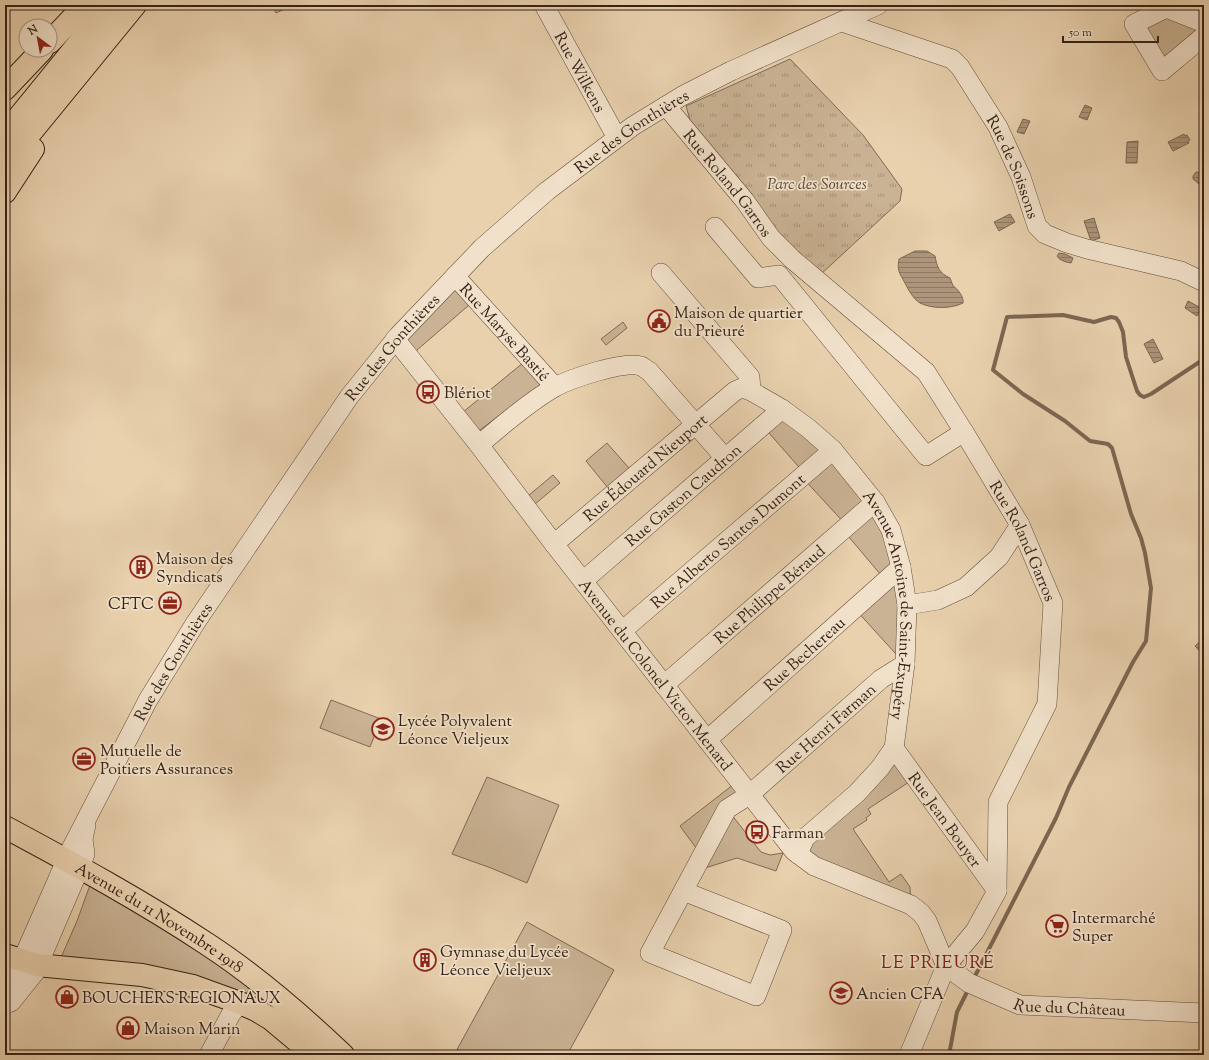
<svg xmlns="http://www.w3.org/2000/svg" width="1209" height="1060" font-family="'Sorts Mill Goudy',serif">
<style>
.green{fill:#cab394;stroke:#806a55}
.park{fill:url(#park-tufts);stroke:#806a55}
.water{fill:url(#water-rules);stroke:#7c6752}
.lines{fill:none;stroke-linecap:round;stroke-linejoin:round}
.stream{stroke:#7c6752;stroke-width:4}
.minor-casing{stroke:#624d3c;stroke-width:20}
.major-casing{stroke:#352116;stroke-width:24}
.highway-casing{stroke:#352116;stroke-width:24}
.minor{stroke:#f1e1ca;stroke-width:19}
.major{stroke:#e9d1ae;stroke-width:22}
.highway{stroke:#e9d1ae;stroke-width:22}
.labels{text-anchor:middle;stroke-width:3.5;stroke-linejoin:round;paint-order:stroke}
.street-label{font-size:16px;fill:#352116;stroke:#f1e1ca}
.park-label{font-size:16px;font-style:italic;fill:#5a4636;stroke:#f1e1ca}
.poi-label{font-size:16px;fill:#352116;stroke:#f1e1ca;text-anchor:start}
.quarter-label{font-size:18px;letter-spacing:1px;fill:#7a1f14;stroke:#f1e1ca}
</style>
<defs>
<pattern id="park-tufts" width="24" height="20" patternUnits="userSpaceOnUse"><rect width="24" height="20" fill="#cab394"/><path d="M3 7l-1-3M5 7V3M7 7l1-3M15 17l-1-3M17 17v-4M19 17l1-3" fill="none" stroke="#a59178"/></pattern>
<pattern id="water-rules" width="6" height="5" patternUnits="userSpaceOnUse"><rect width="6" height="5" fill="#ac957a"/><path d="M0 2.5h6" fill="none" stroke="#8d7963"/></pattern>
</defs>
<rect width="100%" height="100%" fill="#e9d1ae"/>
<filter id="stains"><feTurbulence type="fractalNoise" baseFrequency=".005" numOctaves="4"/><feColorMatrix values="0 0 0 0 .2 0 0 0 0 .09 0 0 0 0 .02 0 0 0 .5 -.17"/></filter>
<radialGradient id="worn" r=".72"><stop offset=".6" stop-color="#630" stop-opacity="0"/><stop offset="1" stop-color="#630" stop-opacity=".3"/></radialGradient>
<!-- green -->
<g class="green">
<polygon points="272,5 293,5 276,13"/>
<polygon points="1166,8 1204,23 1162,71 1134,24"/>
<polygon points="455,276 476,299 409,357 399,335"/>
<polygon points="623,322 627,328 606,345 601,339"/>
<polygon points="529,358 548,379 472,436 457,417"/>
<polygon points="782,409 808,428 891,530 905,664 855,609 886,581 843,530 847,526 802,477 805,474 762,425"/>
<polygon points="607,443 635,475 613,494 586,461"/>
<polygon points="553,475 560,483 528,510 522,501"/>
<polygon points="331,700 381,719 370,747 320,728"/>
<polygon points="894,748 909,782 868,809 871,814 866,818 867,820 853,829 889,882 901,874 910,887 911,905 814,866 805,838"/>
<polygon points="487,777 559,805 527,883 491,868 452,854"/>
<polygon points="738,781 749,795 727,809 761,852 770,855 783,853 776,871 737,858 705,868 702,856 680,826"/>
<polygon points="90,885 259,983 240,998 59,962 77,921"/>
<polygon points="527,922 614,970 567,1055 454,1055"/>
</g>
<!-- park -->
<polygon class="park" points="790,59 863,135 902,189 900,201 820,275 777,237 690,120 686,106"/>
<!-- water -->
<g class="water">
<polygon points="1085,105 1092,108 1087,120 1079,117"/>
<polygon points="1023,119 1030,121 1024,134 1017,132"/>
<polygon points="1184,134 1185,136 1187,135 1190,140 1188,141 1189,143 1173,151 1168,142"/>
<polygon points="1138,141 1137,163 1126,163 1127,142"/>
<polygon points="1196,172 1204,173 1204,181 1199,184 1193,179 1193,176"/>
<polygon points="1010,214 1015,222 999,231 994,222"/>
<polygon points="1094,218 1100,238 1091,241 1084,221"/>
<path d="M915,251H927L935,256C937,267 939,273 950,278L953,286C958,289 964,297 963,303C951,309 932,309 920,303C913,299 908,289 905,283C899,272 897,271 899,259Z"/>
<path d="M1059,253L1065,254L1073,258L1071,263C1066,262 1060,261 1057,256Z"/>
<polygon points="1188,301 1201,308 1197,316 1185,308"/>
<polygon points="1153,339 1163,359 1154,363 1144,344"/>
<polygon points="1204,638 1204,656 1195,646"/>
</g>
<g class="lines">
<!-- stream -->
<g class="stream">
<polyline points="973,980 1056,818 1069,787 1133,662 1146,641 1151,588 1145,553 1141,538 1131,514 1112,448 1108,444 1090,441 1065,421 1023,394 993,370 1007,317 1063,315 1094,322 1111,317 1116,318 1119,322 1123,332 1126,357 1137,391 1140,395 1144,397 1151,394 1204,359"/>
<polyline points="949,1055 957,1012 969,988"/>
</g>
<!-- minor casing -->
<g class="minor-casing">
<g id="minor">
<path id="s1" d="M544,5L617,138"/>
<path id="s2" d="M842,22L952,59L960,67L998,127L1021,177L1037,226L1045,234L1067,243L1087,249L1181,271L1204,282"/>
<polyline points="1204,23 1166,8 1134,24 1162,71 1204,36"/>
<path id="s3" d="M666,106L745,201L771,238L792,259L926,372L964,432L1020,525L1053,603L1047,704L998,802L997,891L975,931L946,966L909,1055"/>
<polyline points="715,227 758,278 779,275 926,456 964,432"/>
<polyline points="661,273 750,377 751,391"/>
<path id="s4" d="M455,276L555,387"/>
<path id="s5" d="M395,339L479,445L554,544L794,851L814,866L911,905L921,913L927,921L946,966"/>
<path d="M479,445C502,425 529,402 555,387C570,379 625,360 641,366C644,367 646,370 649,371L725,458"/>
<path id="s6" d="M554,544L735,391L742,388L751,391L782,409L808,428L833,450L875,502L891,530L901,567L907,605L905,664L894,748L880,768L857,793L805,838L798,854"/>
<path id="s7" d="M583,581L782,409"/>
<polyline points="907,605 938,600 966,587 999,557 1020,525"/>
<path id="s8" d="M622,631L833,450"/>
<path id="s9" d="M664,685L875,502"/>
<path id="s10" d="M707,740L901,567"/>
<path id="s11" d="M894,748L997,891"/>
<path id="s12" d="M683,891L782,930L756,996L650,953L727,809L749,795L881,679L905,664"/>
<path id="s13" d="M946,966L969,983L1020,1005L1204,1013"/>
<polyline points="11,1002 35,972 80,867 85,854 83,839 86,825"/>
<path id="s14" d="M5,1005L9,990L72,847L148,700L196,622L349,397L399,335L482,248L547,191L633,126L682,96L731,71L878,5"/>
<polyline points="209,1055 231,1014 240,1003"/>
</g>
</g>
<!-- major casing -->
<g class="major-casing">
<g id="major">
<path id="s15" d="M5,827C74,864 142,901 207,944C256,976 301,1015 343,1055"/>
<polyline points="5,955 37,965 142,975 193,986 240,1003 256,1010 271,1019 314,1055"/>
</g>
</g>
<!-- highway casing -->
<g class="highway-casing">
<g id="highway">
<polyline points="50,42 85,5"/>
<polyline points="5,89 42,50"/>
<polyline points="5,134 110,5"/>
<polyline points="5,164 135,5"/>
<polyline points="5,192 33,149"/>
</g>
</g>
<!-- minor -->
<use href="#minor" class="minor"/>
<!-- major -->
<use href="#major" class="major"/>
<!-- highway -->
<use href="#highway" class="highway"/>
</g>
<!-- icons -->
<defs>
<g id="civic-ring" transform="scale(1.15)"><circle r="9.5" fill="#f1e1ca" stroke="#8f2418" stroke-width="1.5"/><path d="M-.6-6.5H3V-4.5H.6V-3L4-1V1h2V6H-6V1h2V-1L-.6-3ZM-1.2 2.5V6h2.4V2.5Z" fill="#8f2418"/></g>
<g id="bus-ring" transform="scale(1.15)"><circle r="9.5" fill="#f1e1ca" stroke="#8f2418" stroke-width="1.5"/><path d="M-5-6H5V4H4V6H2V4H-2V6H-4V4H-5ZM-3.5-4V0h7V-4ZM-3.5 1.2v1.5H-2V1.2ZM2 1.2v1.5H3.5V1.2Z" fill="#8f2418"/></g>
<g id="building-ring" transform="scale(1.15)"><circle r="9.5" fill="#f1e1ca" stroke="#8f2418" stroke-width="1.5"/><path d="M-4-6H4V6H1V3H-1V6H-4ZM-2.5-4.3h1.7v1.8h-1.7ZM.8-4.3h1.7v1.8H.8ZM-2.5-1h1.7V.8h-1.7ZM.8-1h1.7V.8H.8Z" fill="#8f2418"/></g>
<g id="office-ring" transform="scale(1.15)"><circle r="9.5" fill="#f1e1ca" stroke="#8f2418" stroke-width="1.5"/><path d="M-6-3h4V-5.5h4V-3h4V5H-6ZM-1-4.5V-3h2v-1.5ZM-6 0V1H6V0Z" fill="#8f2418"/></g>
<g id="school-ring" transform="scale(1.15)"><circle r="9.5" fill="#f1e1ca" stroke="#8f2418" stroke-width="1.5"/><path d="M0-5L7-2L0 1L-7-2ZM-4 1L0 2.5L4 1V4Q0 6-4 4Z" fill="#8f2418"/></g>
<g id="supermarket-ring" transform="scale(1.15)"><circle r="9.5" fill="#f1e1ca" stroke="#8f2418" stroke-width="1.5"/><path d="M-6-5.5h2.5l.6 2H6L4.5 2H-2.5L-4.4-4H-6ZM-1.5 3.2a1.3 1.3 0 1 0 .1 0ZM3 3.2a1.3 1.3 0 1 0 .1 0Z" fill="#8f2418"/></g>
<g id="shop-ring" transform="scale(1.15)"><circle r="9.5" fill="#f1e1ca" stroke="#8f2418" stroke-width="1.5"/><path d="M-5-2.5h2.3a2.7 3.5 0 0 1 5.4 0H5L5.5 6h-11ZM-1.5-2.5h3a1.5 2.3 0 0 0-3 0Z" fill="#8f2418"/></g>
</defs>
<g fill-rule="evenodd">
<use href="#civic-ring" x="659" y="321"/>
<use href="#bus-ring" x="428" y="392"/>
<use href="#building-ring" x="141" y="567"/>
<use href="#office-ring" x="170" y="603"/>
<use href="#school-ring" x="383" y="729"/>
<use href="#office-ring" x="84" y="759"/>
<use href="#bus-ring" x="757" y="832"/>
<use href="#supermarket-ring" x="1057" y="926"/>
<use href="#building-ring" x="425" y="960"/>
<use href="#school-ring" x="841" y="993"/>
<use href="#shop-ring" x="67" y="997"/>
<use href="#shop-ring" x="128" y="1028"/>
</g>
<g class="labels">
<!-- street labels -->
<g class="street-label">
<text dy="6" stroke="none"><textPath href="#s1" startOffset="76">Rue Wilkens</textPath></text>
<text dy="6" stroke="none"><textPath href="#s14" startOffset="1091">Rue des Gonthières</textPath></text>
<text dy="6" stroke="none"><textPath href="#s2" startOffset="241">Rue de Soissons</textPath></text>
<text dy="6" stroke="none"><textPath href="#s3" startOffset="99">Rue Roland Garros</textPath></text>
<text dy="6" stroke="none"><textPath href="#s4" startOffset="75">Rue Maryse Bastié</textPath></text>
<text dy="6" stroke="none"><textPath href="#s14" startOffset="767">Rue des Gonthières</textPath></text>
<text dy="6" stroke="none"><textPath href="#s6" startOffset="119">Rue Édouard Nieuport</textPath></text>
<text dy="6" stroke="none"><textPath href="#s7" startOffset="132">Rue Gaston Caudron</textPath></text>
<text dy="6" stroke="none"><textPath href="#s8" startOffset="139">Rue Alberto Santos Dumont</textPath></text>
<text dy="6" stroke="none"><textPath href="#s3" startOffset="569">Rue Roland Garros</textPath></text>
<text dy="6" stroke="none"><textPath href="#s9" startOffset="139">Rue Philippe Béraud</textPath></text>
<text dy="6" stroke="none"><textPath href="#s6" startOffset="528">Avenue Antoine de Saint-Exupéry</textPath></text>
<text dy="6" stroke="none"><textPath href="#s10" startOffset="130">Rue Bechereau</textPath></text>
<text dy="6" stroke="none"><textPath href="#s14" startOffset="383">Rue des Gonthières</textPath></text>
<text dy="6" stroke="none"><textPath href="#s5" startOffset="425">Avenue du Colonel Victor Menard</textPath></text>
<text dy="6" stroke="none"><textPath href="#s12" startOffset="583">Rue Henri Farman</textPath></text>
<text dy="6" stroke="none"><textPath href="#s11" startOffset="88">Rue Jean Bouyer</textPath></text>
<text dy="6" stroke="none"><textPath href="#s15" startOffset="179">Avenue du 11 Novembre 1918</textPath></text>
<text dy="6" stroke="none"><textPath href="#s13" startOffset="134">Rue du Château</textPath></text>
</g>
<!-- park labels -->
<g class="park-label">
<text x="817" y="189">Parc des Sources</text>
</g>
<!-- poi labels -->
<g class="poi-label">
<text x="674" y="318">Maison de quartier<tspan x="674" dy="18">du Prieuré</tspan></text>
<text x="444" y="398">Blériot</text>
<text x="156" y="564">Maison des<tspan x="156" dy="18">Syndicats</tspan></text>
<text x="154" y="609" text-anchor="end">CFTC</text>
<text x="398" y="726">Lycée Polyvalent<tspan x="398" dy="18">Léonce Vieljeux</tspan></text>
<text x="100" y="756">Mutuelle de<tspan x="100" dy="18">Poitiers Assurances</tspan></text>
<text x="772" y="838">Farman</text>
<text x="1072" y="923">Intermarché<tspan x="1072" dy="18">Super</tspan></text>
<text x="440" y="957">Gymnase du Lycée<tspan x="440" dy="18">Léonce Vieljeux</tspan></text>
<text x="856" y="999">Ancien CFA</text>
<text x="82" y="1003">BOUCHERS REGIONAUX</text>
<text x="144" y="1034">Maison Marin</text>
</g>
<!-- quarter labels -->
<g class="quarter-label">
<text x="938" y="968">LE PRIEURÉ</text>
</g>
</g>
<!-- margin -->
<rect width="1209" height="1060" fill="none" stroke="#e9d1ae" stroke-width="20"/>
<rect x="6" y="6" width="1197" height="1048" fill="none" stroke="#352116" stroke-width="2"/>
<rect x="10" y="10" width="1189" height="1040" fill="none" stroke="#352116"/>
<!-- north arrow -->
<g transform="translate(38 38) rotate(328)"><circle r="19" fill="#f1e1ca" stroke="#a69482"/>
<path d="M0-3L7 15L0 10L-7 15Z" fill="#8f2418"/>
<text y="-6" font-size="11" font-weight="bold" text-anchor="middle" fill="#352116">N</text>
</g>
<!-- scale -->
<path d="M1063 36v6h95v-6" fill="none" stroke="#352116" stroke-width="2"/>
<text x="1069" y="36" font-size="12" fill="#352116" stroke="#f1e1ca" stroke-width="3" paint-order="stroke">50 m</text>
<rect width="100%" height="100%" filter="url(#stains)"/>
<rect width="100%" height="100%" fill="url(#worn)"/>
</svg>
